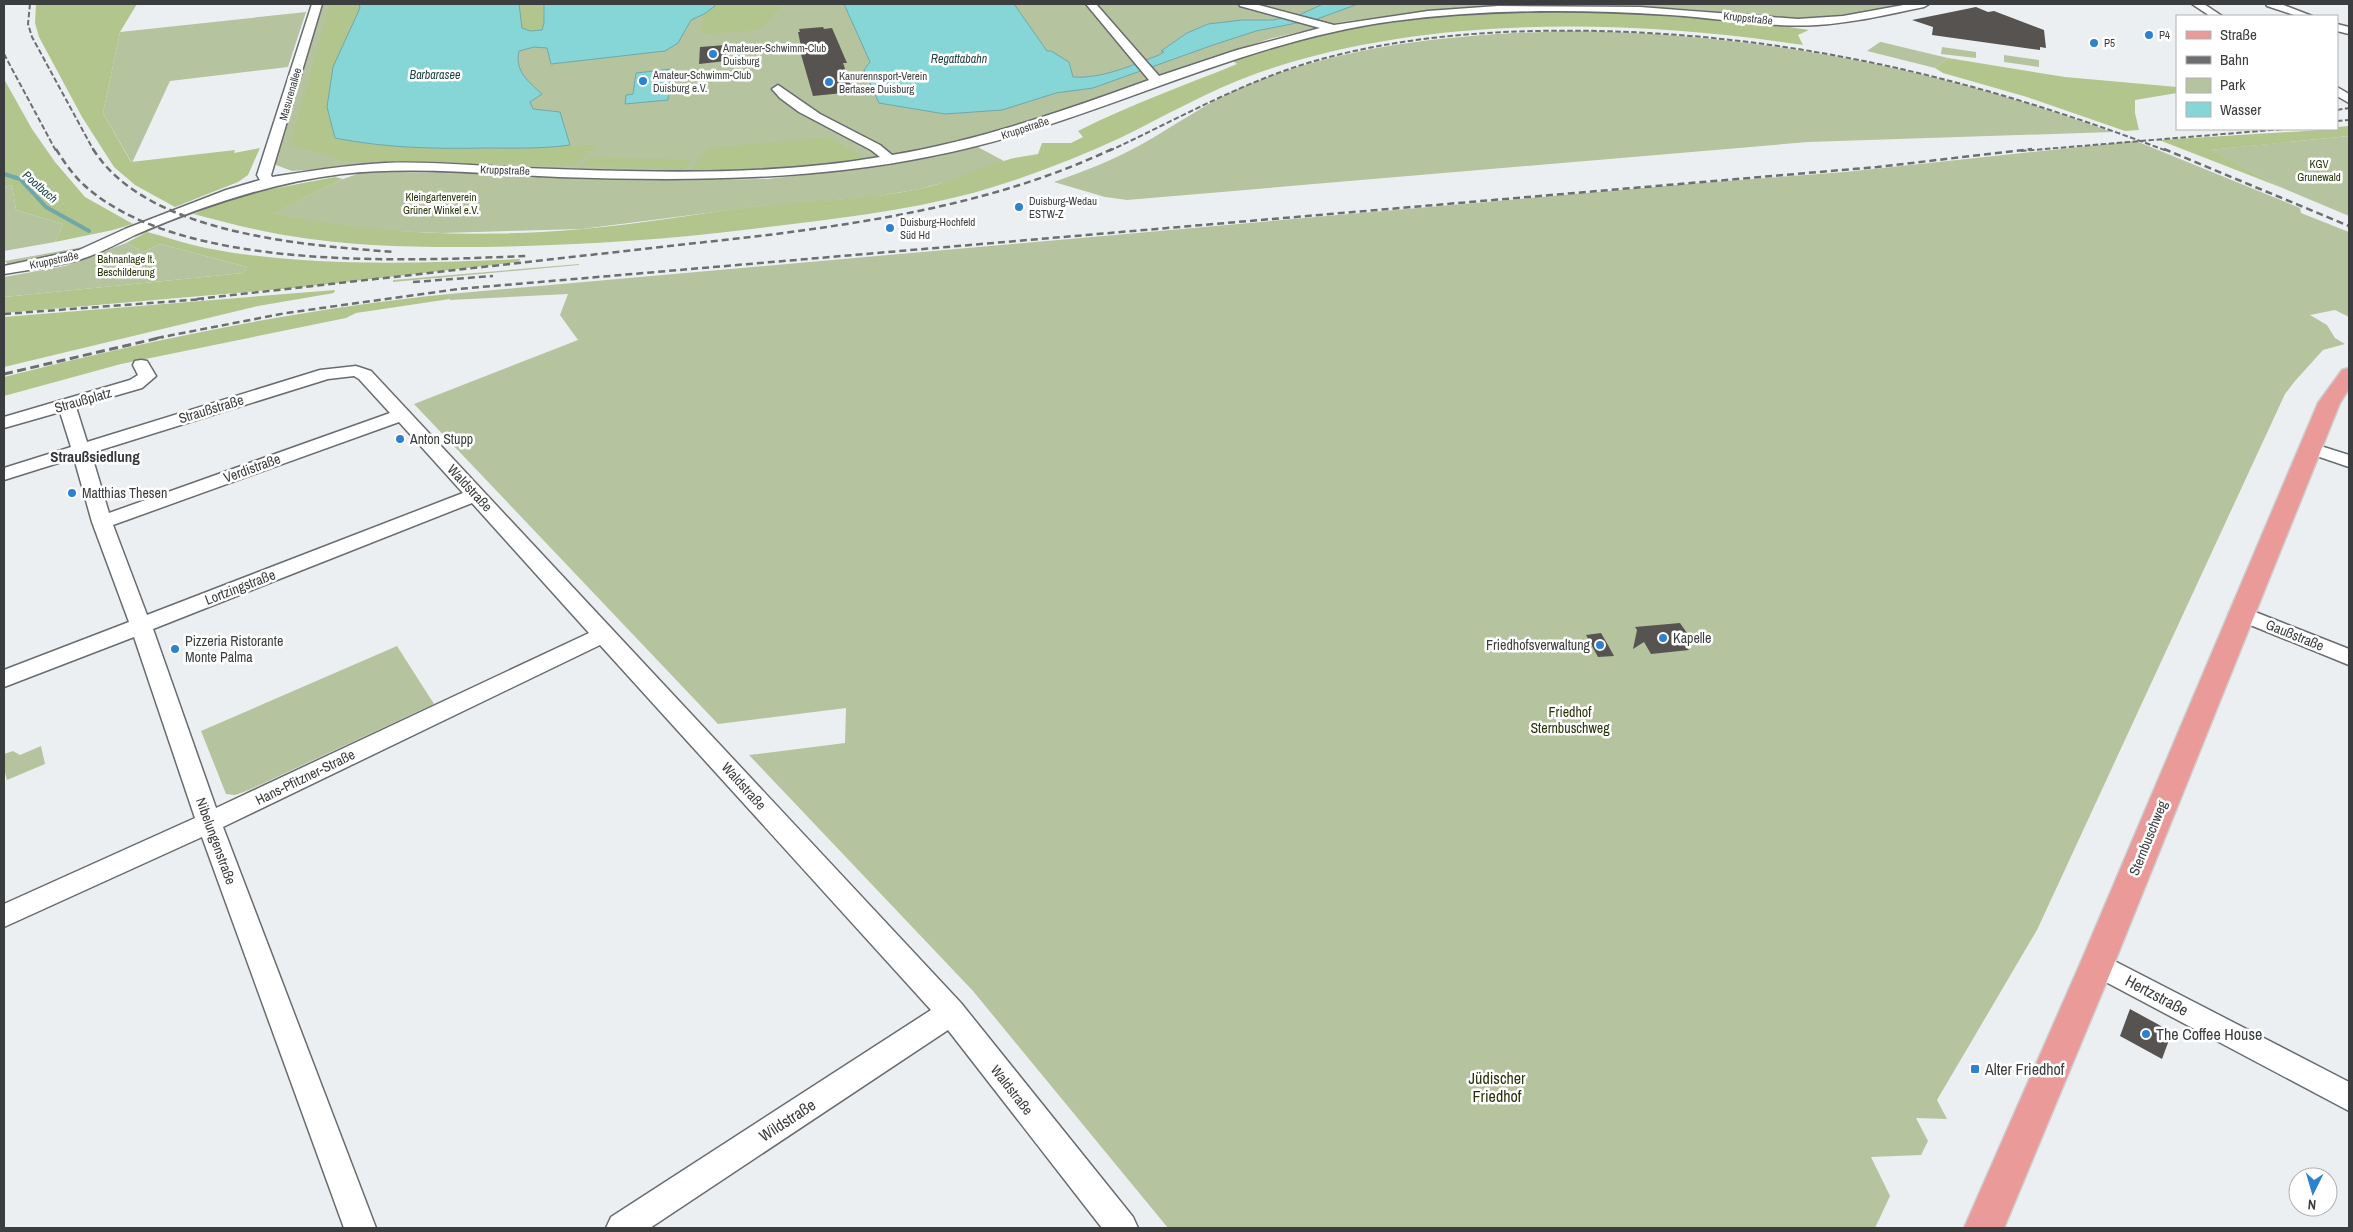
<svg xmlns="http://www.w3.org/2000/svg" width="2353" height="1232" font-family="'Archivo Narrow',sans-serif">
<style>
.green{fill:#b6c39f}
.forest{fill:#b2c58d}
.water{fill:#86d6d8;stroke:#70a8aa}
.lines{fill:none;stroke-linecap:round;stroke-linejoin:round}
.stream{stroke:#70a8aa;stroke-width:4}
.building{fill:#565351}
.minor-casing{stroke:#696c6e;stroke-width:3}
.major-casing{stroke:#cccdcd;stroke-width:3}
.minor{fill:#fff;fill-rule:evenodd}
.major{fill:#eb9a9a;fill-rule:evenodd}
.rail-far2{stroke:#6d6e70;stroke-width:2;stroke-dasharray:5.5 2.5;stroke-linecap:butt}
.rail-far1{stroke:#6d6e70;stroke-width:2.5;stroke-dasharray:7 4;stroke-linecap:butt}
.rail{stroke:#6d6e70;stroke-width:3;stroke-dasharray:9 4.5;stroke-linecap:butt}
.poi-dot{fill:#2d82d0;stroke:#fff;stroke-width:2}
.labels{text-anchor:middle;stroke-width:5;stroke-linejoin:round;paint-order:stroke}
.far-street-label{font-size:11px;fill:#3c3d3e;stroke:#fff}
.far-poi-label{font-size:11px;fill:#3c3d3e;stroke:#fff;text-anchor:start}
.far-park-label{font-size:11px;fill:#283409;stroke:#fff}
.far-water-label{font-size:12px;font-style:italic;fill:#1f4546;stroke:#fff}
.street-label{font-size:14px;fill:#3c3d3e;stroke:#fff}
.poi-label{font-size:14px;fill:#3c3d3e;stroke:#fff;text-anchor:start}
.park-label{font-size:14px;fill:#283409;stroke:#fff}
.neighbourhood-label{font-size:15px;font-weight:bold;fill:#35383a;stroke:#fff}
.near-street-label{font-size:16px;fill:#3c3d3e;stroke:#fff}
.near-poi-label{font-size:16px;fill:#3c3d3e;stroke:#fff;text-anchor:start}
.near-park-label{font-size:16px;fill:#283409;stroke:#fff}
</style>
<rect width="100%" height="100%" fill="#eceff2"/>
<!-- green -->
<g class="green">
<polygon points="323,4 1560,4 1443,9 1341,22 1269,39 1026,124 949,147 824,167 704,173 397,164 292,171 276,165 275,160"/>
<polygon points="1565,4 1907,4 1837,17 1801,20 1687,9"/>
<polygon points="306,12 288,67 170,81 132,163 103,113 120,32"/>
<path d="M1570,31C1756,33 1937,68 2112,132L1808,142L1127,200L1105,197L1054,182C1085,171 1116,159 1144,143C1175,125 1204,105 1236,90C1340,44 1457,34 1570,31Z"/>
<polygon points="1880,42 1881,42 1948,58 1935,68 1867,51"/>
<polygon points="1942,47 1976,52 1976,58 1941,54"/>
<polygon points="2004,55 2039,60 2039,67 2004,62"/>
<polygon points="2349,136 2349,216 2285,189 2209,150"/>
<polygon points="2136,141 2300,208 2301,213 2349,232 2349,317 2335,310 2310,315 2327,325 2335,338 2345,344 2323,350 2295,381 2285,394 2037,930 1937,1100 1947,1119 1916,1118 1928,1141 1921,1155 1871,1157 1890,1196 1875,1228 1168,1228 973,991 749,755 845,743 846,708 718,724 414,404 578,340 560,315 568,294 450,300 449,294 1688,184 1845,172"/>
<polygon points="976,146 1004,161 960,178 920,189 872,197 762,206 582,229 442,233 389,231 323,224 272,213 343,179 366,171 702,180 767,179 889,165 939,156"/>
<polygon points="12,185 16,210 63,224 55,242 4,251 4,187"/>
<polygon points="126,243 143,252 160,244 247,267 243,273 4,297 4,277 65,266"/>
<polygon points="83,247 80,251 6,267 7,263 5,261"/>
<polygon points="579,264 579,265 393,282 393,280"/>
<polygon points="397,646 434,704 249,790 235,795 226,794 201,731"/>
<polygon points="41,746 45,764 7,780 4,769 4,754 13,751 20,755"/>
</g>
<!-- forest -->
<g class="forest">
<polygon points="36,4 137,4 120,32 103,113 131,162 235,150 234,153 260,148 248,175 238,182 175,207 135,185 114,167 82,117 39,37 35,23"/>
<polygon points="330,4 359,4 360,8 333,67 327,107 370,145 433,149 549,148 570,145 597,145 574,166 397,161 347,162 305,149 290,146"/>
<polygon points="519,4 544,4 544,24 542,30 530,31 522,28"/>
<polygon points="714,4 783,4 759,30 701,34 704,14 715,6"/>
<path d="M1589,9L1737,19L1809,30L1798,35L1803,45C1628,19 1424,14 1255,74C1208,91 1165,116 1120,138C1072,160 1023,179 973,193C901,212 826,220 752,229C654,241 555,247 455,247C400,247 344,245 290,236C257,231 225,222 193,214L240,195L335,177L343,179L273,213C374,235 479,238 583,229C642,224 701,213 760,206C813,200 867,200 919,189C949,183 975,169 1004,161C1015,157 1027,156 1038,154L1042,143H1071L1083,137L1078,131C1129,105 1183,86 1237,64L1230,59C1301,35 1377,19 1452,14C1497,10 1543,11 1589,9Z"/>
<polygon points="1948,58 2065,77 2177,87 2177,93 2135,100 2135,113 2139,130 2125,131 2027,97 1943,73 1935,68"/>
<polygon points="4,79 32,129 55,162 85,197 133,224 113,230 55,242 63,224 16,210 12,185 4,187"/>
<polygon points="2349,126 2349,136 2210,150 2285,189 2159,140 2337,129 2337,127"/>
<polygon points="828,137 868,159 747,169 691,169 708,148"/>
<polygon points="591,157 691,160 684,169 581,166"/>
<path d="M147,232C167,237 186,244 206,248C308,268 416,263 520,259L519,262L293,288L4,313V297L243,273L247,267L160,244L143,252L126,243Z"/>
<polygon points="335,290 334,293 258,306 4,367 4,317"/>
<path d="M449,294L450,299L356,313L346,318L121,364L4,396V377C150,340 299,309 449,294Z"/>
</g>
<!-- water -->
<g class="water">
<path d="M359,4H519L522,28L530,31L542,30L544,23V4H714L715,6L704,14L691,20L678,43L665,51L551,64L547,48L534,47L519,51C514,71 529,82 542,94L530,102L533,109L560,112L570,145C542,149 513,148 485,148C434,149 385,148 335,138L327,107L333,67L360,8Z"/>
<path d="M844,4H1014L1047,51H1051L1069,62L1073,77C1102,79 1133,65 1159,55L1164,52L1161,51L1187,33L1208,24L1242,20H1273L1299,15L1323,4H1358L1317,19L1256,31L1213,45L1093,88L1056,93L1002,110L945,114L879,103L864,70L870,62Z"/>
<polygon points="671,69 668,100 625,104 626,95 633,94 636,73"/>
</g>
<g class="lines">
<!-- stream -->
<polyline class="stream" points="4,174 20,179 46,207 89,231"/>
</g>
<!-- building -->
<g class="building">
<polygon points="1976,7 1988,12 1994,11 2044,30 2046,48 2040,47 2040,50 1932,35 1933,27 1912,20"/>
<polygon points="823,27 824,29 832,28 847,63 843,63 853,92 813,96 800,51 802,51 798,32 800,32 799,29"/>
<polygon points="726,45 726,61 699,64 700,47"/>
<polygon points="1680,623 1694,643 1685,645 1689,650 1651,654 1644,642 1633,649 1637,630 1635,627"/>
<polygon points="1601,633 1608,645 1614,656 1598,657 1586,635"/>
<polygon points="2130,1009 2172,1032 2162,1059 2120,1036"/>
</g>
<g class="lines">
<!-- minor casing -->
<g class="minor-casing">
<g id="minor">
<path d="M312,4H322L271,175L272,177C310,171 347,165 385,163C431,161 478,166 525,168C642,172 763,177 880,157L871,150L799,112L780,98L772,89L778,85L820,114L880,145L892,155C981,140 1064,111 1149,80L1086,4H1096L1159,76L1237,50L1320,28L1240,6L1239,4H1255L1334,25L1428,11L1498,6L1640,7L1798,19L1843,16L1909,4H1929L1924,7C1889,14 1853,23 1817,25C1768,28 1719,18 1670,15C1578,9 1486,9 1394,21C1231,43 1091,125 932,156C810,181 684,181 559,177C488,174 413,166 342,174C270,183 202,206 135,235C120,242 106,250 90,256C64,266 32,269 4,274V266L79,250L125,229L226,190L260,180L257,175Z"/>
<polygon points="2192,4 2204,4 2222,16 2210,16"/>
<polygon points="2266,4 2281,4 2312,16 2297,16 2267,6"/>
<polygon points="2337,24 2349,27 2349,34 2337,31"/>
<polygon points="2337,87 2349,94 2349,103 2337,96"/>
<path d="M141,360L147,361L156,376L142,388L76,407L87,442L320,370L356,366L371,371L961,1003L1133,1217L1138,1228H1102L948,1030L650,1228H606L611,1217L931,1010L600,645L223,827L376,1228H344L202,837L4,927V904L195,818L134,637L4,687V670L129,622L92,522L74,458L4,480V468L71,447L60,412L4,428V417L130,380L138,375L133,365L135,361ZM354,376L359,379L390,413L109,513L91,453L328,379ZM399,422L463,493L147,615L113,525ZM472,503L589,633L216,808L153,629Z"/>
<polygon points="2311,443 2349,455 2349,467 2305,452 2302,448 2305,444"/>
<polygon points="2240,606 2349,649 2349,665 2233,618 2229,613 2233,608"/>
<polygon points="2097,952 2349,1082 2349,1111 2087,972 2083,964 2087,956"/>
</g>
</g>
<!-- major casing -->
<g class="major-casing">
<polygon id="major" points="2349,368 2349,389 2340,403 2114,964 2004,1228 1964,1228 2080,964 2318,403 2342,370"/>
</g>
<!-- minor -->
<use href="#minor" class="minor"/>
<!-- major -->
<use href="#major" class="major"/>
<!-- rail-far2 -->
<g class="rail-far2">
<polyline points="30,4 28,24 32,37 94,151"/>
<polyline points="4,54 56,151"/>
<polyline points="2337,110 2349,108"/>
<polyline points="2337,121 2349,120"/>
<path d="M1109,151C1176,120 1240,83 1311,62C1404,35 1503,29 1600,31C1801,36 1980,80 2167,151"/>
<polyline points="2021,151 2284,129"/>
</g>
<!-- rail-far1 -->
<g class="rail-far1">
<path d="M56,149C64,162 73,175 84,185C179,272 404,261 526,256"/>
<path d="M93,149C146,234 303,245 394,252"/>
<polyline points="2164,149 2349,226"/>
<polyline points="413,282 493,276"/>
<path d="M197,299L768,235C886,220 1004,200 1112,149"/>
<polyline points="4,314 204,299"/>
<polyline points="157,338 286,313 458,289 1877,167 2032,149"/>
</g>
<!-- rail -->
<polyline class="rail" points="4,374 163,337"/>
</g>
<!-- markers -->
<g class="poi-dot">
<circle cx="2149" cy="35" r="5"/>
<circle cx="2094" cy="43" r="5"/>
<circle cx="713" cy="54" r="5"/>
<circle cx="643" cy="81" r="5"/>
<circle cx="829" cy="82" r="5"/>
<circle cx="1019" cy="207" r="5"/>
<circle cx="890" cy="228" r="5"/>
<circle cx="400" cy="439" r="5"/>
<circle cx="72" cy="493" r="5"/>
<circle cx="1663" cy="638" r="5"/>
<circle cx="1600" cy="645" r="5"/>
<circle cx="175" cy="649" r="5"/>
<circle cx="2146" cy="1034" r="5"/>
<rect x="1970" y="1064" width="10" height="10" rx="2.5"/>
</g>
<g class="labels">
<!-- far-street labels -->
<g class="far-street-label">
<text transform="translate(1748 18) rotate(6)" y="4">Kruppstraße</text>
<text transform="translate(290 94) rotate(-74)" y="4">Masurenallee</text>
<text transform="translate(1025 128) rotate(-18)" y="4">Kruppstraße</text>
<text transform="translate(505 170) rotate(2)" y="4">Kruppstraße</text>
<text transform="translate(54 260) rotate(-12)" y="4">Kruppstraße</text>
</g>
<!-- far-poi labels -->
<g class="far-poi-label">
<text x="2159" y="39">P4</text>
<text x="2104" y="47">P5</text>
<text x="723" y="52">Amateuer-Schwimm-Club<tspan x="723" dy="13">Duisburg</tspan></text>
<text x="653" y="79">Amateur-Schwimm-Club<tspan x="653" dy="13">Duisburg e.V.</tspan></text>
<text x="839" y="80">Kanurennsport-Verein<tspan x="839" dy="13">Bertasee Duisburg</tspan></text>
<text x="1029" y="205">Duisburg-Wedau<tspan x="1029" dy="13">ESTW-Z</tspan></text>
<text x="900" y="226">Duisburg-Hochfeld<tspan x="900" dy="13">Süd Hd</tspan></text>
</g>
<!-- far-park labels -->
<g class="far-park-label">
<text x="2319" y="168">KGV<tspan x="2319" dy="13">Grunewald</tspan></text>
<text x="441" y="201">Kleingartenverein<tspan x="441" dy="13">Grüner Winkel e.V.</tspan></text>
<text x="126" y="263">Bahnanlage lt.<tspan x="126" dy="13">Beschilderung</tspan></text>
</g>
<!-- far-water labels -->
<g class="far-water-label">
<text x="959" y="63">Regattabahn</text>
<text x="435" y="79">Barbarasee</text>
<text transform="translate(40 187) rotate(41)" y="4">Pootbach</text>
</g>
<!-- street labels -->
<g class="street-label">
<text transform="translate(83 400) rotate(-16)" y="5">Straußplatz</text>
<text transform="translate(211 409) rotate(-17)" y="5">Straußstraße</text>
<text transform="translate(252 468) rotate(-20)" y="5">Verdistraße</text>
<text transform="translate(470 488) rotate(47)" y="5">Waldstraße</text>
<text transform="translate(240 587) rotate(-21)" y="5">Lortzingstraße</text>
<text transform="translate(2295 635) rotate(22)" y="5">Gaußstraße</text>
<text transform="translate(305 777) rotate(-26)" y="5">Hans-Pfitzner-Straße</text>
<text transform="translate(744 786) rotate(48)" y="5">Waldstraße</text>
<text transform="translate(2148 838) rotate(-68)" y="5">Sternbuschweg</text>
<text transform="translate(216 841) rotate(70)" y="5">Nibelungenstraße</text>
<text transform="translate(1012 1090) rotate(52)" y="5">Waldstraße</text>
</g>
<!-- poi labels -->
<g class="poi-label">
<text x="410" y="444">Anton Stupp</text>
<text x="82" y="498">Matthias Thesen</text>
<text x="1673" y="643">Kapelle</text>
<text x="185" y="646">Pizzeria Ristorante<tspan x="185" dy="16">Monte Palma</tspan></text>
<text x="1590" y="650" text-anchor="end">Friedhofsverwaltung</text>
</g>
<!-- park labels -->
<g class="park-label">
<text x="1570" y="717">Friedhof<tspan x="1570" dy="16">Sternbuschweg</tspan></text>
</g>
<!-- neighbourhood labels -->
<g class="neighbourhood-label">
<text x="95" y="462">Straußsiedlung</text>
</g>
<!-- near-street labels -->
<g class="near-street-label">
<text transform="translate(2157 995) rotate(28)" y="6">Hertzstraße</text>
<text transform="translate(787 1120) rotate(-33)" y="6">Wildstraße</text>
</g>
<!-- near-poi labels -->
<g class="near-poi-label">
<text x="2156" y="1040">The Coffee House</text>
<text x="1985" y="1075">Alter Friedhof</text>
</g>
<!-- near-park labels -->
<g class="near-park-label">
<text x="1497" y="1084">Jüdischer<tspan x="1497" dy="18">Friedhof</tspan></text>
</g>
</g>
<!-- border -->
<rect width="2353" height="1232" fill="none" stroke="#3c3d3e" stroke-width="10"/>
<!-- legend -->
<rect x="2176" y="15" width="162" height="115" fill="#ffffff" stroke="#b1b1b2"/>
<rect x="2186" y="31" width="25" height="8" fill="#eb9a9a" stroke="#b1b1b2"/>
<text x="2220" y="40" font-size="15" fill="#3c3d3e">Straße</text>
<rect x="2186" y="56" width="25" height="8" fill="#6d6e70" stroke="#b1b1b2"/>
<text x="2220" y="65" font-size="15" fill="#3c3d3e">Bahn</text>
<rect x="2186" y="78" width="25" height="15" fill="#b6c39f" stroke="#b1b1b2"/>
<text x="2220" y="90" font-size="15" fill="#3c3d3e">Park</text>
<rect x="2186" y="102" width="25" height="15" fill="#86d6d8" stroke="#b1b1b2"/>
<text x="2220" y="115" font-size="15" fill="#3c3d3e">Wasser</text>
<!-- north arrow -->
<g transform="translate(2313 1192) rotate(185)"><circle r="24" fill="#ffffff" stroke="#b1b1b2"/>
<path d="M0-4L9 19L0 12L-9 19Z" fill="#2d82d0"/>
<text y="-8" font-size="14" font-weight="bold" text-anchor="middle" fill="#3c3d3e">N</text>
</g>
</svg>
